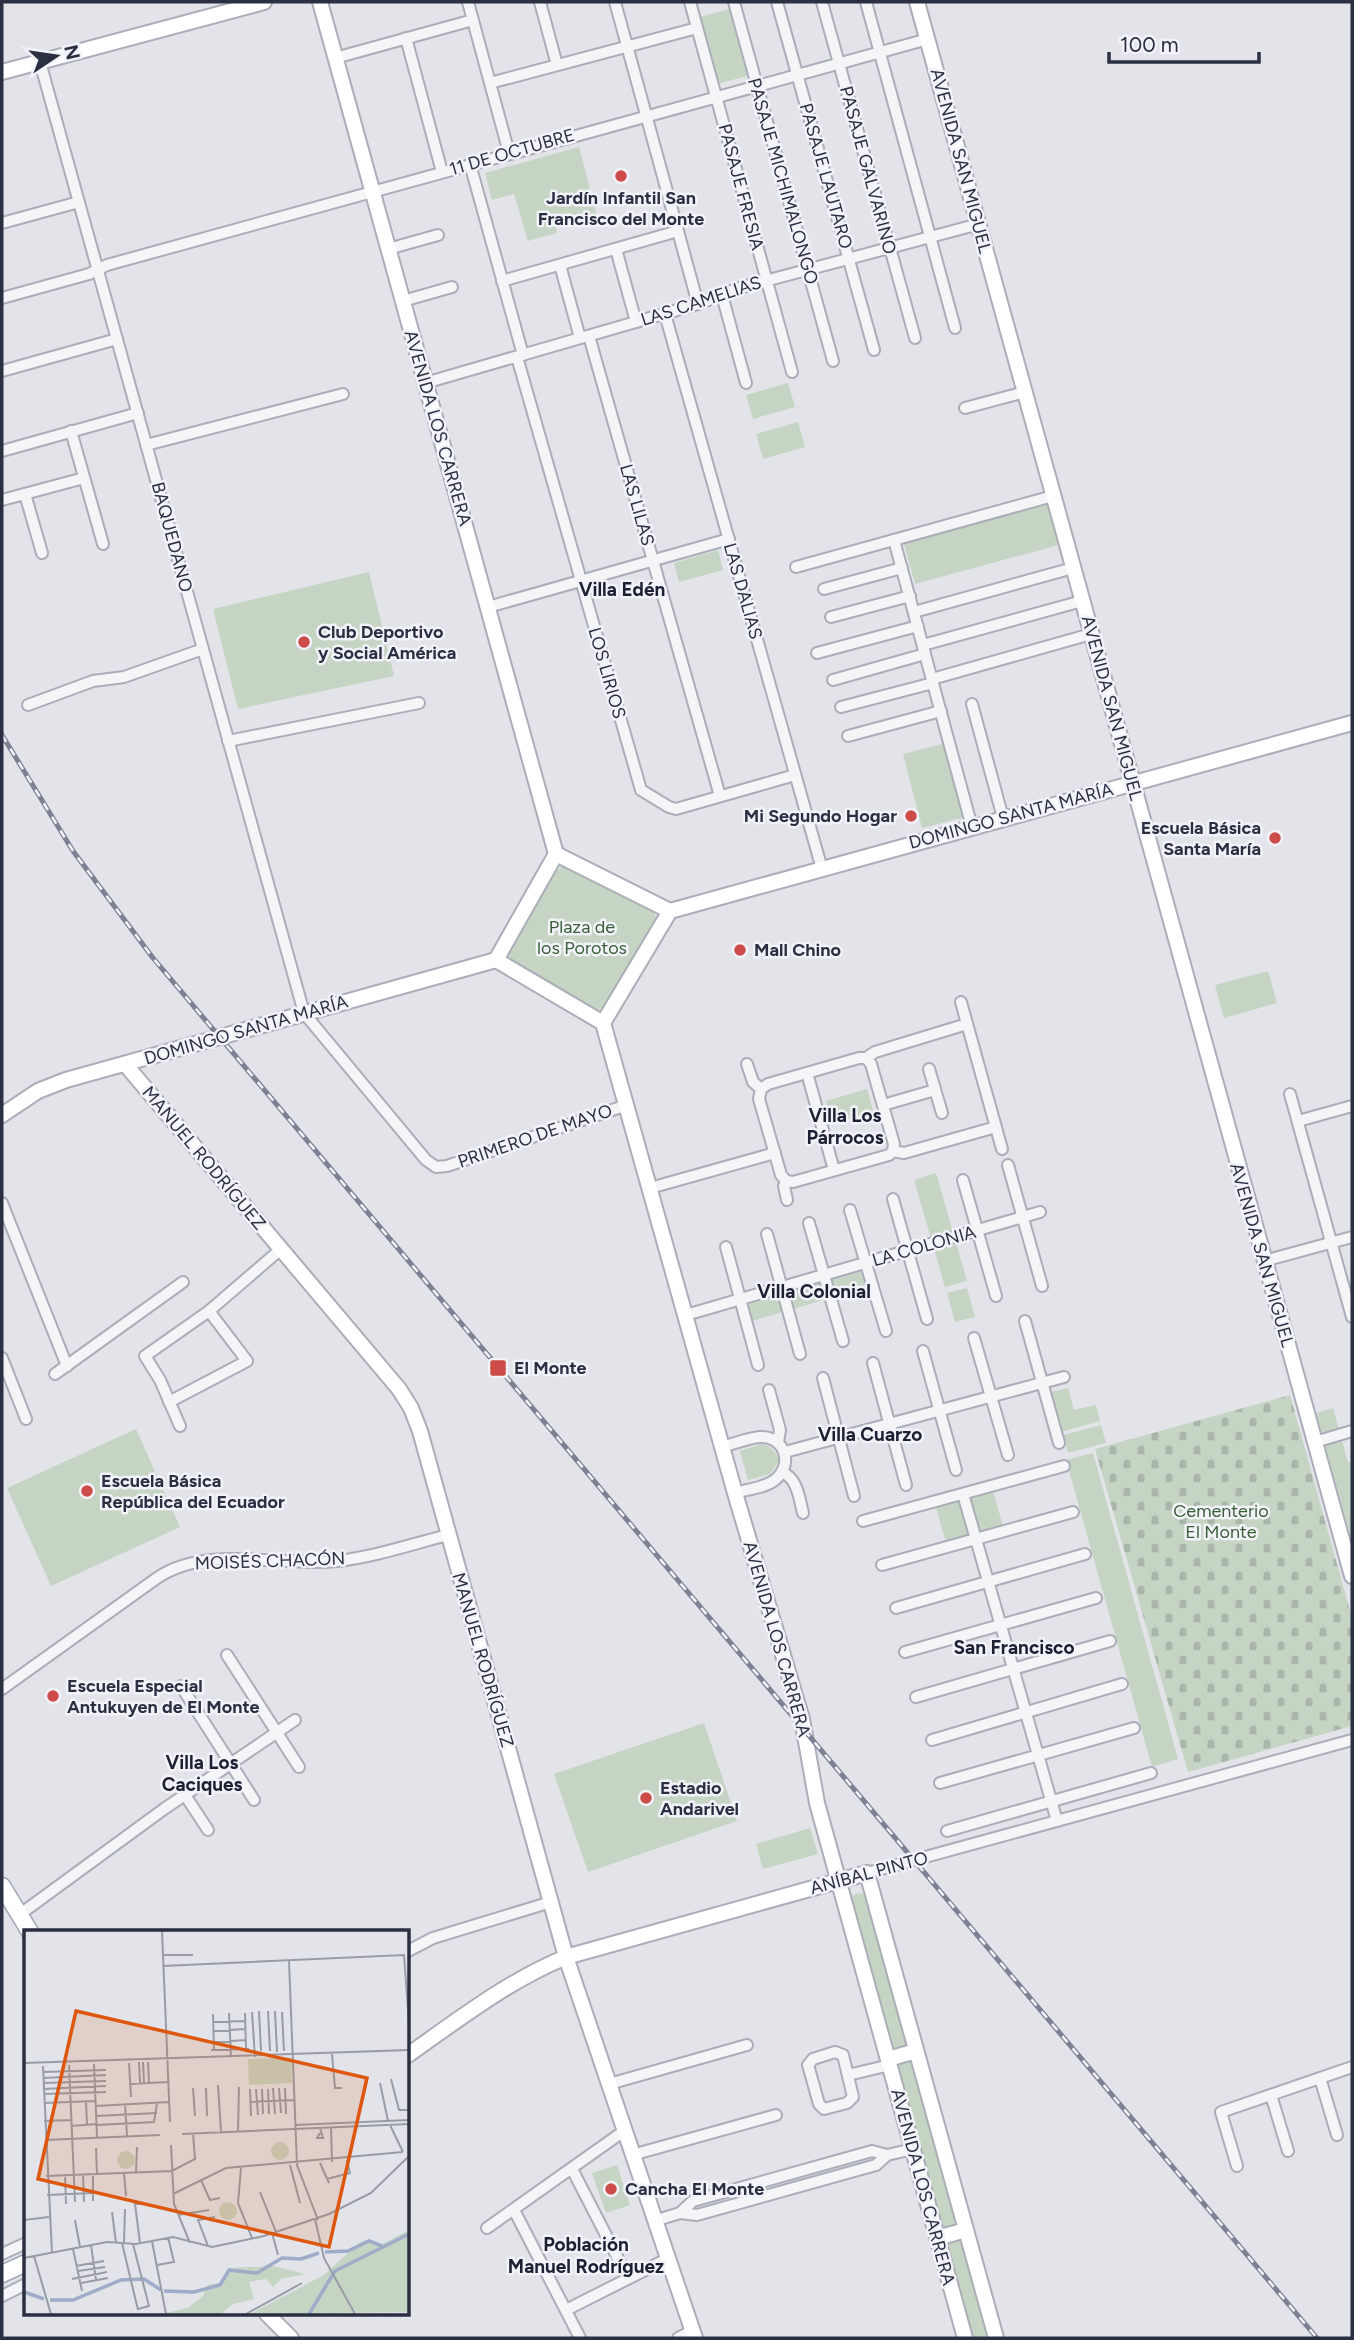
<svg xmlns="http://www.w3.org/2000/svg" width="1354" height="2340" font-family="Figtree,sans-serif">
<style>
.green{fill:#c5d4c3}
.cemetery{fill:url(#cemetery-stones)}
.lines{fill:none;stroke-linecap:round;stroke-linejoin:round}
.street-casing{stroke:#abaeb8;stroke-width:14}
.secondary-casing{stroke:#abaeb8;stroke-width:18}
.primary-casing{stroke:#a1a6b6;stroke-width:19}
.street{stroke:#f5f5f8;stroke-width:10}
.secondary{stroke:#fff;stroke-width:14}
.primary{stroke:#fff;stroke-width:16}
.rail-casing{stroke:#7c8194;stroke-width:5}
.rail{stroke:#f2f3f8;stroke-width:2.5;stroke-dasharray:8;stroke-linecap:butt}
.poi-dot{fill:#cd4c4a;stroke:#f2f3f8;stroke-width:2.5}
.labels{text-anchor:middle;stroke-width:5;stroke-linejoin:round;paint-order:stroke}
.street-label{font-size:18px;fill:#2a2f42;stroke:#f2f3f8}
.poi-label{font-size:18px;font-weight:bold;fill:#2a2f42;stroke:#f2f3f8;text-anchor:start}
.park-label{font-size:18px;fill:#385e38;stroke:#f2f3f8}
.neighbourhood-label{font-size:19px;font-weight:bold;fill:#1c2033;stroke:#f2f3f8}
.inset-river{fill:none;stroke:#9eacca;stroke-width:3.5}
.inset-road{fill:none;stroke:#989ca7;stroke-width:2}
.view{fill:#de570f;fill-opacity:0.15;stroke:#de570f;stroke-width:3.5}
.inset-edge{fill:none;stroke:#2a2f42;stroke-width:3.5}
</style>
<defs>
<pattern id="cemetery-stones" width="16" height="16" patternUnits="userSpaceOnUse" patternTransform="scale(1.75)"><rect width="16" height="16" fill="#c5d4c3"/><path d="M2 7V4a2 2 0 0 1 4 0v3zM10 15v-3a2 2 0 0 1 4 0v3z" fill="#a9b6a9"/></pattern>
</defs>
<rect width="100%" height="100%" fill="#e2e4ea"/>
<!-- green -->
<g class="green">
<polygon points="733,8 751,75 717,84 700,17"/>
<polygon points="579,147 597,216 556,228 557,233 528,241 514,194 492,200 485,173"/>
<polygon points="788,383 795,407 753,419 746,395"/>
<polygon points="798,422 805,447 763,459 756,434"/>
<polygon points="1048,504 1059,545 915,584 904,544"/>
<polygon points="718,550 723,570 679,582 674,563"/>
<polygon points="369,572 394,676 238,709 213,609"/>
<polygon points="945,743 965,817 922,828 903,754"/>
<path d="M565,865L649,907C655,912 657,917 655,924L605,1008L598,1010L591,1009L512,962L509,956L510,946L554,872Z"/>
<polygon points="1268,971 1277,1003 1224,1018 1215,985"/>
<polygon points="867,1089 873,1111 832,1123 826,1101"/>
<polygon points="936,1173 967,1281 945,1287 914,1180"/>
<polygon points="863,1271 868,1287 752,1321 748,1308 751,1303"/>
<polygon points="967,1288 975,1317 955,1322 947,1293"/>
<polygon points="1068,1388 1074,1410 1096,1405 1100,1421 1061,1432 1051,1392"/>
<polygon points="1333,1408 1348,1462 1352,1462 1352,1541 1316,1413"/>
<polygon points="1101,1425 1106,1443 1068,1453 1063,1435"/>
<polygon points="136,1429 180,1527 51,1586 7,1488"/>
<path d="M762,1444C772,1447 776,1451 779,1461L770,1474L748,1480L740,1451Z"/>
<polygon points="1093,1453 1178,1759 1152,1767 1066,1460"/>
<polygon points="993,1491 1003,1526 946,1543 936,1507"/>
<polygon points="704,1723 737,1821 588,1872 554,1774"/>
<polygon points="810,1828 818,1854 763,1869 756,1844"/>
<polygon points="858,1893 866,1895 871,1899 913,2066 990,2338 971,2338 847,1899"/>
<polygon points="617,2165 630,2205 606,2213 592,2173"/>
</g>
<!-- cemetery -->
<polygon class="cemetery" points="1290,1395 1352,1618 1352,1726 1188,1772 1095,1449"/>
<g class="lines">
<!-- street casing -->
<g class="street-casing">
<g id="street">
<polyline points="468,2 509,153"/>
<polyline points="540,2 557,65"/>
<polyline points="615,2 698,304"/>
<polyline points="690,2 792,372"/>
<polyline points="734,2 833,361"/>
<polyline points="777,2 874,350"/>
<polyline points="822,2 915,338"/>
<polyline points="866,2 955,328"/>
<polyline points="406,38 442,172"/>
<polyline points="335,58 473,20"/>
<polyline points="40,62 304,1013 426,1160 436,1167 447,1166 627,1105"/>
<polyline points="490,83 697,28"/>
<polyline points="470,164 523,355"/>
<polyline points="2,223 79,202"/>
<polyline points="388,249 438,235"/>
<polyline points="616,249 636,322"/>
<polyline points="560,265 580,338"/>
<polyline points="502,281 678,231"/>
<polyline points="722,295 746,383"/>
<polyline points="2,298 89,274 107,265 928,39"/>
<polyline points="403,301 452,287"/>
<polyline points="665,314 822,869"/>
<polyline points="589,336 720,796"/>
<polyline points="517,357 641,790 669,807 676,809 795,775"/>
<polyline points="2,371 117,339"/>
<polyline points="425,383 698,304 739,288 979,224"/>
<polyline points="965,408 1025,392"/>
<polyline points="71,431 103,544"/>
<polyline points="146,445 343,394"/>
<polyline points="2,451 138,413"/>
<polyline points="25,494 42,553"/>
<polyline points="2,500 84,478"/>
<polyline points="894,540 972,827"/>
<polyline points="796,567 1053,496"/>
<polyline points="824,589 902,568"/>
<polyline points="488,607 729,539"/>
<polyline points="914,612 1073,568"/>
<polyline points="831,617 910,596"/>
<polyline points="923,645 1082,601"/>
<polyline points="817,653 918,626"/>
<polyline points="932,679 1091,634"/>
<polyline points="833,680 925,654"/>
<polyline points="972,704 1003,818"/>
<polyline points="28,705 93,681 124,677 203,649"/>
<polyline points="841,707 933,683"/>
<polyline points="848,736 941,711"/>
<polyline points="228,741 419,703"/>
<polyline points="961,1002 1002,1149"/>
<polyline points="866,1058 871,1064 894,1144 893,1151"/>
<polyline points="747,1064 753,1082 761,1089"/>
<polyline points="929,1069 942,1113"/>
<polyline points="807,1073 834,1170"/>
<polyline points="761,1089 768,1084 859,1058 866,1058 875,1052 967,1024"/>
<polyline points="761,1089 759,1099 781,1175 786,1181 784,1186 787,1200"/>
<polyline points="1290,1094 1352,1317"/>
<polyline points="883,1105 935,1090"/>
<polyline points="1298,1121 1352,1106"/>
<polyline points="1008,1165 1042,1286"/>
<polyline points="963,1180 996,1296"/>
<polyline points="786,1181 793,1182 889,1155 893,1151 904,1153 996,1127"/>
<polyline points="650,1188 775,1153"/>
<polyline points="893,1199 927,1319"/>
<polyline points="2,1203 67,1366"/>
<polyline points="850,1210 886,1331"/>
<polyline points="809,1223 843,1341"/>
<polyline points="767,1234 800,1354"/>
<polyline points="726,1247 758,1365"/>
<polyline points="1264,1261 1352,1237"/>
<polyline points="686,1315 1040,1212"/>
<polyline points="1025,1321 1059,1443"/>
<polyline points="974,1338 1008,1455"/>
<polyline points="923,1351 956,1470"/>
<polyline points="2,1358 26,1419"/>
<polyline points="873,1363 906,1485"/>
<polyline points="55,1374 183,1282"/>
<polyline points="823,1378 854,1496"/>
<polyline points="769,1390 780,1430 778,1442"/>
<polyline points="169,1402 247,1361 209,1311"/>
<polyline points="180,1426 160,1380 145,1356 209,1311 281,1249"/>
<polyline points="1315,1442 1352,1431"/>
<path d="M722,1447C734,1444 747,1438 760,1437C784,1436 794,1463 776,1479C766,1488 748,1489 735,1493"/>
<polyline points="785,1452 1064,1377"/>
<path d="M782,1472C798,1479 799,1498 803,1513"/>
<polyline points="963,1494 1057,1821"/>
<polyline points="863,1521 1064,1466"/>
<polyline points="882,1565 1073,1512"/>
<polyline points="896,1608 1085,1554"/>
<polyline points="905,1652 1096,1598"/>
<polyline points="227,1655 299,1767"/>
<polyline points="181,1686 254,1800"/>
<path d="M2,1689L157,1578C208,1544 279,1567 337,1561C374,1557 412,1544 448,1535"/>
<polyline points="916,1697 1110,1641"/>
<polyline points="932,1740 1122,1684"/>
<polyline points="940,1783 1134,1728"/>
<polyline points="185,1795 208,1830"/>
<polyline points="947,1831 1151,1773"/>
<polyline points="867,1873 1352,1740"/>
<polyline points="19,1915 164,1809 295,1720"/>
<polyline points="408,1951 433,1938 551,1902"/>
<polygon points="835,2052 843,2055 853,2097 847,2103 824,2109 819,2104 808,2065 813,2059"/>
<polyline points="848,2075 890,2065"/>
<polyline points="1320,2078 1337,2135"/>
<polyline points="609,2084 747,2045"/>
<polyline points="1271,2095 1288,2151"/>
<polyline points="632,2155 776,2115"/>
<polyline points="1237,2166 1221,2112 1352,2067"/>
<polyline points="572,2169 628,2278"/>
<polyline points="514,2210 580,2338"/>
<polyline points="680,2213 697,2215 876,2165 887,2155 913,2149"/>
<polyline points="654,2221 680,2213 693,2201 872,2151 887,2155"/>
<polyline points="487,2228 624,2131"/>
<polyline points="2,2254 26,2243"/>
<polyline points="2,2296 26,2284"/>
<polyline points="566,2310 667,2259"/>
<polyline points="678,2338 692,2331"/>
</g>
</g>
<!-- secondary casing -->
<g class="secondary-casing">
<g id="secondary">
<polyline points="320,2 556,854"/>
<polyline points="917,2 1352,1576"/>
<polyline points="2,72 264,2"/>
<polyline points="556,854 670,911"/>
<polyline points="670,911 1352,723"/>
<polyline points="496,960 603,1023"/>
<polyline points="496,960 556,854"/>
<polyline points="603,1023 735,1493 802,1719 817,1803 965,2338"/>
<polyline points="603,1023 670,911"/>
<polyline points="125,1064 399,1389 411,1408 420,1431 566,1957 695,2338"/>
<polyline points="2,1115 38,1091 66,1080 496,960"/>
<path d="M408,2055C459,2019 508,1981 566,1957L867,1873L996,2338"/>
<polyline points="888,2059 916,2051"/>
<polyline points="937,2238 966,2230"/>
<polyline points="267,2314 291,2338"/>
</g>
</g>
<!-- primary casing -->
<g class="primary-casing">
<g id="primary">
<polyline points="2,1886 30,1932"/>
<polyline points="2,2274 26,2263"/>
</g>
</g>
<!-- street -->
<use href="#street" class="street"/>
<!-- secondary -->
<use href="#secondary" class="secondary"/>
<!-- primary -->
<use href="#primary" class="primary"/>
<!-- rail casing -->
<g class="rail-casing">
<polyline id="rail" points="2,735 73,851 153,958 1317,2338"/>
</g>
<!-- rail -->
<use href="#rail" class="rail"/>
</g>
<!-- markers -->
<g class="poi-dot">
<circle cx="621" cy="176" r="7"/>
<circle cx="304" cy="642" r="7"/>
<circle cx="911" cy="816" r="7"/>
<circle cx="1275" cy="838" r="7"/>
<circle cx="740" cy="950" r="7"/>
<rect x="489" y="1359" width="18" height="18" rx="3.5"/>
<circle cx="87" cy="1491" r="7"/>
<circle cx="53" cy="1696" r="7"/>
<circle cx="646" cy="1798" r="7"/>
<circle cx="611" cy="2189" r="7"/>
</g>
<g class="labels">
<!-- street labels -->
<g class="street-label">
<text transform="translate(512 152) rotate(-16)" y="6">11 DE OCTUBRE</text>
<text transform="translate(961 161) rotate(75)" y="6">AVENIDA SAN MIGUEL</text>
<text transform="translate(868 170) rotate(75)" y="6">PASAJE GALVARINO</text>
<text transform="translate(826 176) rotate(74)" y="6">PASAJE LAUTARO</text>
<text transform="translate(783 181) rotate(74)" y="6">PASAJE MICHIMALONGO</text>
<text transform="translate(741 187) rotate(75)" y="6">PASAJE FRESIA</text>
<text transform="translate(701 301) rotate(-18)" y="6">LAS CAMELIAS</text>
<text transform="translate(438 428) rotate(74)" y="6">AVENIDA LOS CARRERA</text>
<text transform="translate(637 505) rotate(74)" y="6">LAS LILAS</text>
<text transform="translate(172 537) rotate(75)" y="6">BAQUEDANO</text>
<text transform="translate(743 591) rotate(74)" y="6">LAS DALIAS</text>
<text transform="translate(607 673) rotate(74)" y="6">LOS LIRIOS</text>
<text transform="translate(1112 708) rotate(75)" y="6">AVENIDA SAN MIGUEL</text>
<text transform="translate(1011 816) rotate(-15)" y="6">DOMINGO SANTA MARÍA</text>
<text transform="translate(246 1030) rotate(-16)" y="6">DOMINGO SANTA MARÍA</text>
<text transform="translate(535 1136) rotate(-19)" y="6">PRIMERO DE MAYO</text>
<text transform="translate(204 1158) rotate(50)" y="6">MANUEL RODRÍGUEZ</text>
<text transform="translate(924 1246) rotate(-16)" y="6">LA COLONIA</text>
<text transform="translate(1262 1255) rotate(74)" y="6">AVENIDA SAN MIGUEL</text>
<text transform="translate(270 1561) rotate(-2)" y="6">MOISÉS CHACÓN</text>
<text transform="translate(777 1639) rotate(74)" y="6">AVENIDA LOS CARRERA</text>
<text transform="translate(483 1660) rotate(74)" y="6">MANUEL RODRÍGUEZ</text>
<text transform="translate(869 1873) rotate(-15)" y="6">ANÍBAL PINTO</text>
<text transform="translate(923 2187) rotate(75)" y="6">AVENIDA LOS CARRERA</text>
</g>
<!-- poi labels -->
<g class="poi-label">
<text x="621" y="204" text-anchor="middle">Jardín Infantil San<tspan x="621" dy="21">Francisco del Monte</tspan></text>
<text x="318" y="638">Club Deportivo<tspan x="318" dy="21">y Social América</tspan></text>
<text x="897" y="822" text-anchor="end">Mi Segundo Hogar</text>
<text x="1261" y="834" text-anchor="end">Escuela Básica<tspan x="1261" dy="21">Santa María</tspan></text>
<text x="754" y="956">Mall Chino</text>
<text x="514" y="1374">El Monte</text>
<text x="101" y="1487">Escuela Básica<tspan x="101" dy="21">República del Ecuador</tspan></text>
<text x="67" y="1692">Escuela Especial<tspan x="67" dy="21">Antukuyen de El Monte</tspan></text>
<text x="660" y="1794">Estadio<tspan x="660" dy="21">Andarivel</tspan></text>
<text x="625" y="2195">Cancha El Monte</text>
</g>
<!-- park labels -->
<g class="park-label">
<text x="582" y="933">Plaza de<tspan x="582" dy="21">los Porotos</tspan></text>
<text x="1221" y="1517">Cementerio<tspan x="1221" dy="21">El Monte</tspan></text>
</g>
<!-- neighbourhood labels -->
<g class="neighbourhood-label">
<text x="622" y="596">Villa Edén</text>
<text x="845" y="1122">Villa Los<tspan x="845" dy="22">Párrocos</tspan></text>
<text x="814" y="1298">Villa Colonial</text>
<text x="870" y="1441">Villa Cuarzo</text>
<text x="1014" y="1654">San Francisco</text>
<text x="202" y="1769">Villa Los<tspan x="202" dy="22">Caciques</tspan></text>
<text x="586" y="2251">Población<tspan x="586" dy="22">Manuel Rodríguez</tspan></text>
</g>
</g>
<!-- overview -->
<g transform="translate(24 1930)">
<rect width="385" height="385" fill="#e2e4ea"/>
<path d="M247 221a9 9 0 1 1 18 0a9 9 0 1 1-18 0ZM93 230a9 9 0 1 1 18 0a9 9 0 1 1-18 0ZM195 281a9 9 0 1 1 18 0a9 9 0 1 1-18 0Z" fill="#c5d4c3"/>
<path d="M385,300V382L226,384L300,345L335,313L345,309L358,314ZM249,336L282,344L257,349L249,357L242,349L225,352L230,369L209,374L197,384H137L164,378L179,366L183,355L195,353L206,338Z" fill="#c5d4c3"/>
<path d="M267,127L268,153L225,155L224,129Z" fill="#c5d4c3"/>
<path class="inset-river" d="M301,322L324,321L345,311L358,316M140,361L170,362L196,355L205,340L233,343L258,328L277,329L295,323M0,362L20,369M26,370H49L97,350L120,349L137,360M285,384L311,341L385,304"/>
<path class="inset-road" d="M138,1L146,192M139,25H169M265,31L273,235L294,290M139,36L380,25L385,93M235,81L237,121M244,81L246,121M251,81L253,122M228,82L231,127M258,82L260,121M205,83L207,128M221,83L222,119M189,84L190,120M189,92L221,91M189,101L222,99M190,112L222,110M187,120L225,119M308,124L311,158H318M115,132L116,153M119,132L120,153M124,132L125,153M0,133L385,120M105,133L107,167M70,134L73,207M45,135L51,272M19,136L28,323M19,142L82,140M19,148L82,145M367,149L375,180H385M19,153L82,151M356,153L364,191M106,154L144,152M194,155L197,202M169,158L171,186M182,158L183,186M249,158L251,184M255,158L257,183M261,158L262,184M19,159L82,156M226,159L227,186M232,159L234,185M238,159L239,184M244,159L245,184M20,164L82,162M62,172L63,195M227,172L270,170M20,173L71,171M101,174L103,206M72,176L145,172M72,186L133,183M20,191L47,190M73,195L130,192L133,173M271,195L385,190M366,195L379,222M47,196L73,194M296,198L299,208H293L296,203M307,198L308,232M214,201L215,157M158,204L385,194M21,210L136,205M147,215L150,274L166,313M72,218L73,244M296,233L305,253M266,235L276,273M217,238L214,273L228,308M112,242L113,217M100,243L102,266M69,244V271M41,245L42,274M59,245L60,272M22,246L148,241L171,229L169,203M303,249L326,243L323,230M177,250L186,270L196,268M236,262L252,302M149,264L202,238L379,222M23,265L70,263M88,282L92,313M154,285L185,280M291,289L300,328L331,384M0,290L25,287M51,290L56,317M248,303L254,325M128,311L142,384M98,313L114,380M100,313L101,279M116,313L111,274H117M109,314L125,376L114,379M67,315L72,350M184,316L174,290L191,287M49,319L58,361M10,326L27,384M0,328L83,312L112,314L149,307L188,317L240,306L305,284L347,263L385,226M133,335L150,332L144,307M52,336L80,331M54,341L81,337M48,349L83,342M57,353L84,348M222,384L278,353"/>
<path class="view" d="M52,81L343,148L305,317L14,249Z"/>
<rect width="385" height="385" class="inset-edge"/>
</g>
<!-- border -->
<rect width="1354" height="2340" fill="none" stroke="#2a2f42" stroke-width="7"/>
<!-- north arrow -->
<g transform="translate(56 56) rotate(77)" stroke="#f2f3f8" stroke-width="5" paint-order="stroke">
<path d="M0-5L12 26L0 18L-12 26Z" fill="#2a2f42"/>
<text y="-10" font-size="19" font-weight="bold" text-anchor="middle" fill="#2a2f42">N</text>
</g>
<!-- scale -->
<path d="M1109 52v10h150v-10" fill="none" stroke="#2a2f42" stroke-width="3.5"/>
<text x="1120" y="52" font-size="21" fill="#2a2f42" stroke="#f2f3f8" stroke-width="5" paint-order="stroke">100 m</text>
</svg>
